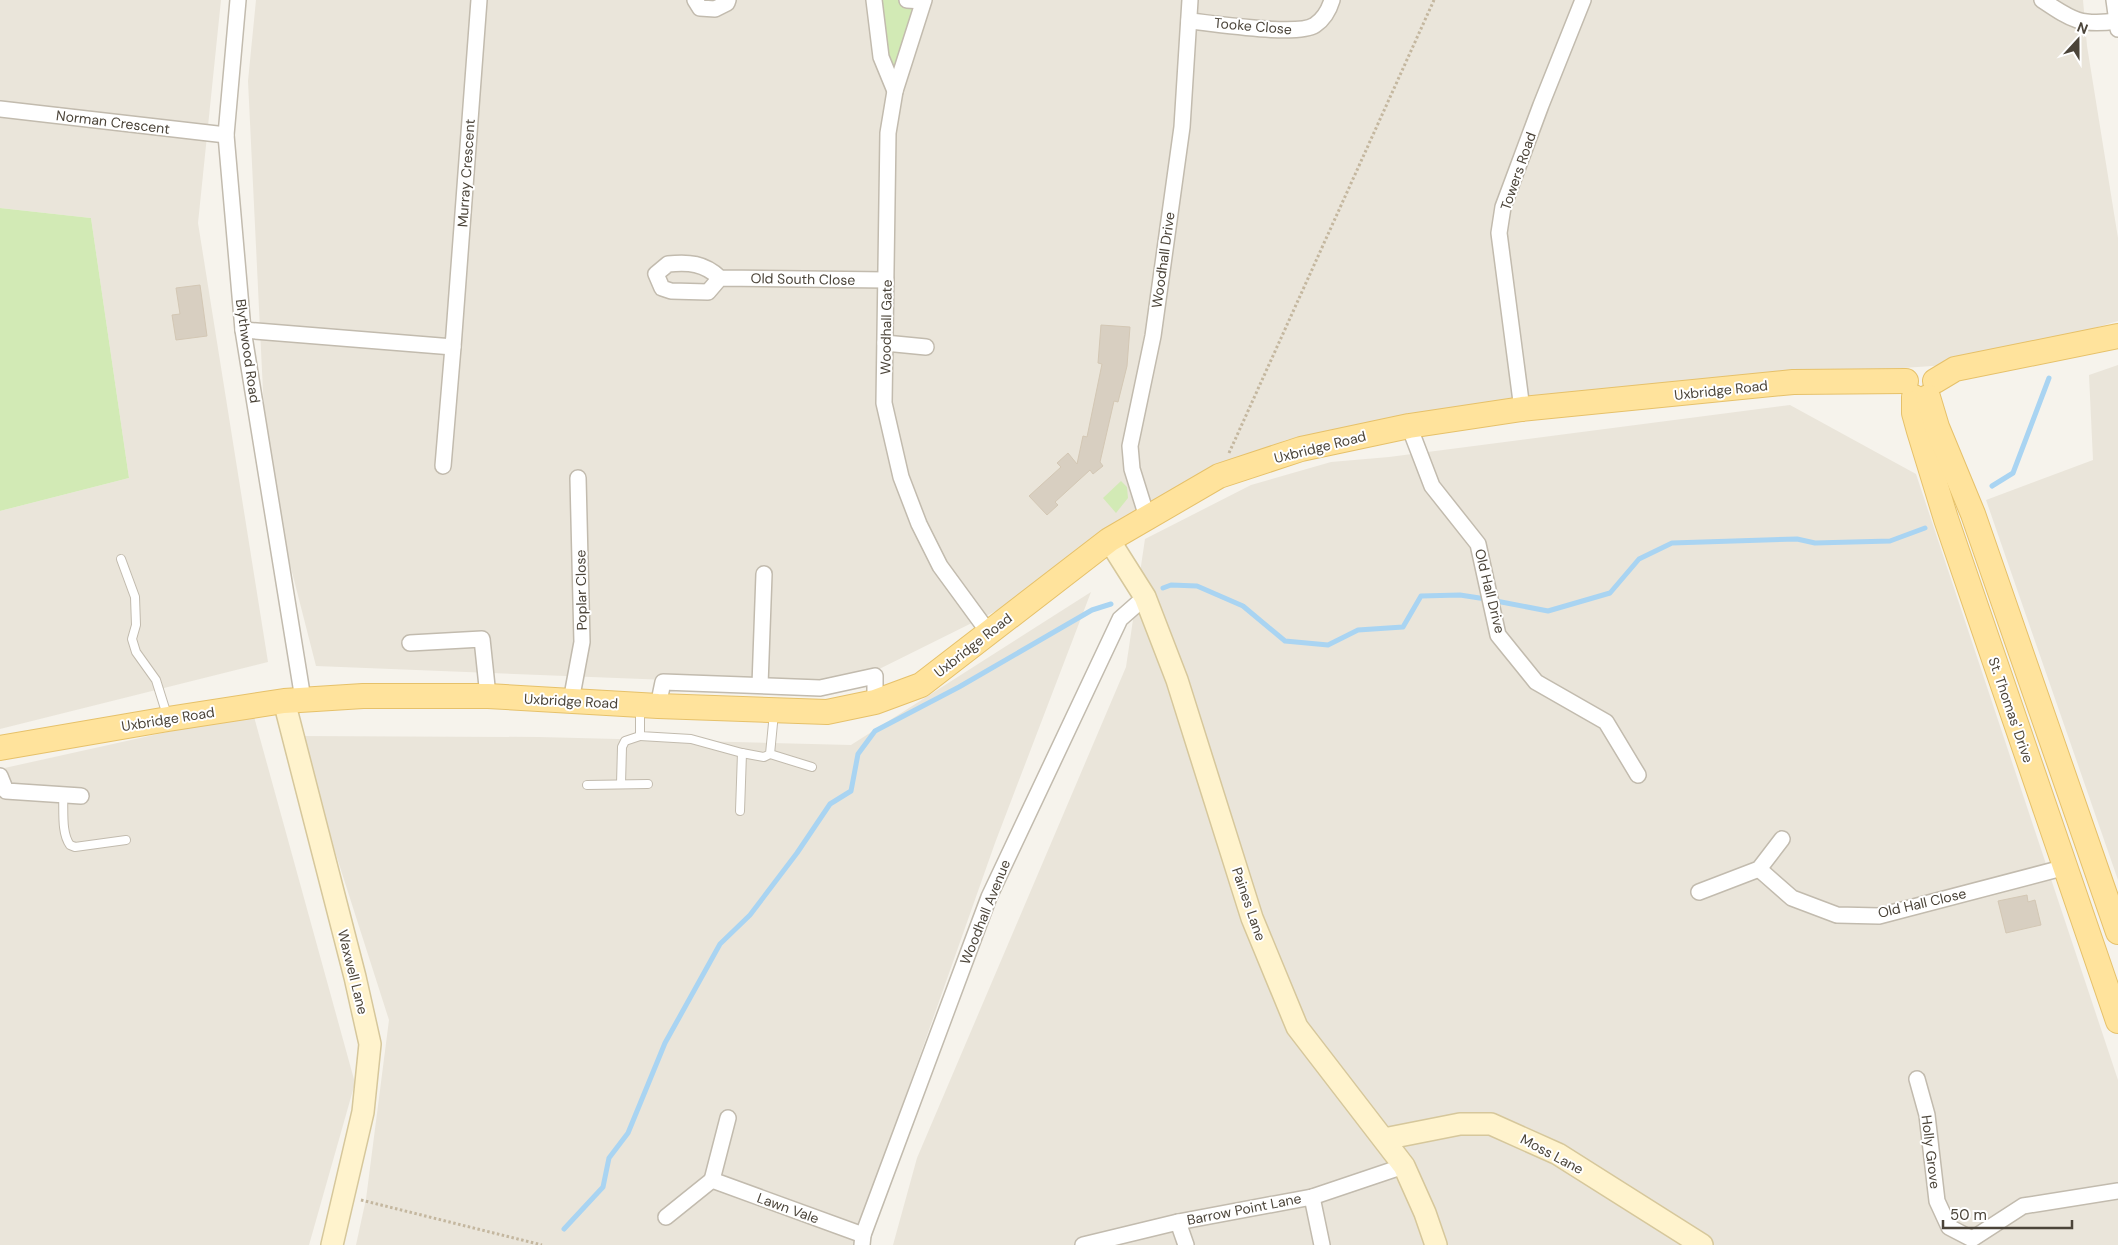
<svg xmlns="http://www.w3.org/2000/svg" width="2118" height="1245" font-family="'DM Sans',sans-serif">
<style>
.residential{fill:#eae5da}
.green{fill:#d2eab5}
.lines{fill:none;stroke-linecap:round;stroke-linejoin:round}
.stream{stroke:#a9d4f2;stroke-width:5}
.building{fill:#d8cfc1;stroke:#d3c7b4}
.lane-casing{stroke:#c2bbae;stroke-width:10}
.street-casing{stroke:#c2bbae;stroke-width:18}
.secondary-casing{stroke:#d6c79b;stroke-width:24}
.primary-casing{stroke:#e6c16a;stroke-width:26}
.path{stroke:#c4b79f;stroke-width:3;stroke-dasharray:2.5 2.5;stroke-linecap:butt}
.lane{stroke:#fff;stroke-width:8}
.street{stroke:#fff;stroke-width:15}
.secondary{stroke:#fff3cd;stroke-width:21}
.primary{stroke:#ffe39c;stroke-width:24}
.labels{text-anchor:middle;stroke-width:4;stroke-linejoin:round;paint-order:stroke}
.street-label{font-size:14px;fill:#4b4439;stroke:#fff}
</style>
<rect width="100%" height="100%" fill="#f6f3ec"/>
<!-- residential -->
<g class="residential">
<polygon points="0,0 221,0 198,223 268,662 0,729 0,511 129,478 91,218 0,208"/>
<polygon points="256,0 2083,0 2087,46 2118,238 2118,321 1978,363 1617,387 1336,429 1286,440 1182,486 1000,609 843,687 316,666 267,474 248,81"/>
<polygon points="2118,365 2118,880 1986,500 2093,460 2089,375"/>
<polygon points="1790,405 1916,474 2118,1080 2118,1245 893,1245 917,1158 1126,667 1145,539 1251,485 1331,462 1389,457"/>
<polygon points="1091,592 995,843 853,1245 356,1245 366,1199 389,1020 298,736 539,737 851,745"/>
<polygon points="253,713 355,1083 309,1245 0,1245 0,769"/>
</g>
<!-- green -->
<g class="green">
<polygon points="874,0 924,0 895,91"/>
<polygon points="0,208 91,218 129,478 0,511"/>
<polygon points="1121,481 1127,487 1128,498 1116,513 1103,498"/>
</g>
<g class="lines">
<!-- stream -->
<g class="stream">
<polyline points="1992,486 2013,473 2049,378"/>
<polyline points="1163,588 1171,585 1197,586 1243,606 1285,641 1328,645 1358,630 1403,627 1421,596 1460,595 1486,599"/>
<polyline points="1496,601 1548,611 1610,593 1639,559 1672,543 1797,539 1815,543 1890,541 1925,528"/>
<polyline points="564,1229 603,1187 609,1158 628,1133 665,1043 720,944 750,915 797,853 830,804 851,791 858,754 875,731 959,687 1092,610 1111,604"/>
</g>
</g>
<!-- building -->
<g class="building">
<polygon points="200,285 207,336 176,340 172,315 180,314 176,288"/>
<polygon points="1101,325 1130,327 1127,366 1118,402 1114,401 1100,462 1103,466 1093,474 1090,470 1055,502 1058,505 1047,515 1029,496 1061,467 1057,463 1068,453 1077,464 1083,436 1087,437 1102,364 1098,363"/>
<polygon points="2027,895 2028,902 2035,900 2041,925 2006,933 1998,901"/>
</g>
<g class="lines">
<!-- lane casing -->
<g class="lane-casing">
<g id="lane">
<polyline points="121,559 135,597 136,625 132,639 136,652 156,680 167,715"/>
<polyline points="640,706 640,736 691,739 742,753 764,757 770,754 774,713"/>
<polyline points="770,754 812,767"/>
<polyline points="621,784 622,747 625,741 640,736"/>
<polyline points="587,785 648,784"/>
<path d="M63,795C64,810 61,833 70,845L75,847L126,840"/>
<polyline points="740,811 742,753"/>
</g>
</g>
<!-- street casing -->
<g class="street-casing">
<g id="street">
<polyline points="238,0 226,135 243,330 303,699"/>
<polyline points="695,0 700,8 715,9 727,3 728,0"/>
<polyline points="874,0 881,57 895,91"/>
<polyline points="907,0 923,1"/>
<polyline points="924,0 895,91 888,133 884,403 901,477 919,524 940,566 989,633"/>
<path d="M2042,0C2072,20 2080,26 2117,21"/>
<polyline points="2114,0 2118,29"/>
<path d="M1189,21C1214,23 1297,37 1315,25C1324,19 1329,10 1332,0"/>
<polyline points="0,109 226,135"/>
<path d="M720,278C704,263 689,262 668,264L656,274L662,288L671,291L708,292L720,278L886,280"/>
<polyline points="243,330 453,347 479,0"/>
<polyline points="885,343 926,347"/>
<polyline points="1522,409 1499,233 1503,207 1541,105 1583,0"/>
<polyline points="1409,426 1432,486 1478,544 1498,635 1536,682 1606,722 1638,775"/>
<polyline points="443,466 453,347"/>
<polyline points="1147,517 1132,469 1130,446 1153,336 1182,127 1190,0"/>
<polyline points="410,643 482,639 488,696"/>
<polyline points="760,685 764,574"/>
<polyline points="571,701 582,642 578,478"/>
<polyline points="658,706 663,682 820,688 875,676 875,702"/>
<polyline points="0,776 6,791 81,796"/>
<polyline points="1759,869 1792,898 1837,915 1879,916 2066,867"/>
<polyline points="1699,892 1759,869 1782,839"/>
<polyline points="1917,1079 1927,1115 1937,1201 1949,1227 1972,1239 2023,1206 2118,1191"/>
<polyline points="728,1118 712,1180 863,1235"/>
<polyline points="1312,1197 1322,1245"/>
<polyline points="666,1217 712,1180"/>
<polyline points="1178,1222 1186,1245"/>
<polyline points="862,1245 863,1235 989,897 1120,619 1145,597"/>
<polyline points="1083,1245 1178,1222 1312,1197 1404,1166"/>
</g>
</g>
<!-- secondary casing -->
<g class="secondary-casing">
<g id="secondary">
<polyline points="1109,540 1145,597 1177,680 1252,918 1297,1027 1404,1166 1425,1213 1436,1245"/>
<polyline points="284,701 355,977 370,1044 363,1112 332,1245"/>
<polyline points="1384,1139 1460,1124 1491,1124 1558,1154 1702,1245"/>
</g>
</g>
<!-- primary casing -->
<g class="primary-casing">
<g id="primary">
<polyline points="1935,381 1955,369 2118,336"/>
<polyline points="1914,397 1914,413 1919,431 1946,519 2118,1021"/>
<polyline points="1928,397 1937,427 1973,514 2118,932"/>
<polyline points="0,748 168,719 284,701 363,696 488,696 658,706 827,712 875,702 921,685 1109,540 1219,476 1301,449 1409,426 1522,409 1793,382 1906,381"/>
</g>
</g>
<!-- path -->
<g class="path">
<polyline points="1229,453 1434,0"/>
<polyline points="361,1200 542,1245"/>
</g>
<!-- lane -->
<use href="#lane" class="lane"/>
<!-- street -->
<use href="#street" class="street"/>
<!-- secondary -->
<use href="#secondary" class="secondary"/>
<!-- primary -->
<use href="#primary" class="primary"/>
</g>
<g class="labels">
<!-- street labels -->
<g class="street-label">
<text transform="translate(1253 26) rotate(5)" y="5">Tooke Close</text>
<text transform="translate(113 122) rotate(7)" y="5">Norman Crescent</text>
<text transform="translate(1518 171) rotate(-71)" y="5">Towers Road</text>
<text transform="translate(466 173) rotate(-86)" y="5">Murray Crescent</text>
<text transform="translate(1163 260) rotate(-82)" y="5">Woodhall Drive</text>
<text transform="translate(803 279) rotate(1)" y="5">Old South Close</text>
<text transform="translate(886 327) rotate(-89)" y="5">Woodhall Gate</text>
<text transform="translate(248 351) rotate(82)" y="5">Blythwood Road</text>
<text transform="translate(1721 390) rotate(-6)" y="5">Uxbridge Road</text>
<text transform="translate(1320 447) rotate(-14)" y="5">Uxbridge Road</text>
<text transform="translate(581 590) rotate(-91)" y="5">Poplar Close</text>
<text transform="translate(1490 591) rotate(76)" y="5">Old Hall Drive</text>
<text transform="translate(973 645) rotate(-38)" y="5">Uxbridge Road</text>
<text transform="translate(571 701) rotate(3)" y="5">Uxbridge Road</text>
<text transform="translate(2011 710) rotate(71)" y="5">St. Thomas' Drive</text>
<text transform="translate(168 719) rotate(-9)" y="5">Uxbridge Road</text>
<text transform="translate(1922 903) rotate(-13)" y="5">Old Hall Close</text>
<text transform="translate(1249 904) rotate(71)" y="5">Paines Lane</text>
<text transform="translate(985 912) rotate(-68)" y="5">Woodhall Avenue</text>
<text transform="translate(353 972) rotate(76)" y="5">Waxwell Lane</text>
<text transform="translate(1931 1152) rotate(83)" y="5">Holly Grove</text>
<text transform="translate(1552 1154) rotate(28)" y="5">Moss Lane</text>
<text transform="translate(788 1208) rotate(20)" y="5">Lawn Vale</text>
<text transform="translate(1244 1209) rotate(-11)" y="5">Barrow Point Lane</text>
</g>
</g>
<!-- north arrow -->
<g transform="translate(2078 40) rotate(21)" stroke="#ffffff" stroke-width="4" paint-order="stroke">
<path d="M0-4L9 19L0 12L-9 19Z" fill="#4b4439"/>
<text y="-8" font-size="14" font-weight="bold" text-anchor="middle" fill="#4b4439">N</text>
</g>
<!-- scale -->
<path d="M1943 1220v8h129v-8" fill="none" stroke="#4b4439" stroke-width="2.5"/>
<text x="1950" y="1220" font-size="15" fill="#4b4439" stroke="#ffffff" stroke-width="4" paint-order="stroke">50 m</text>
</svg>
